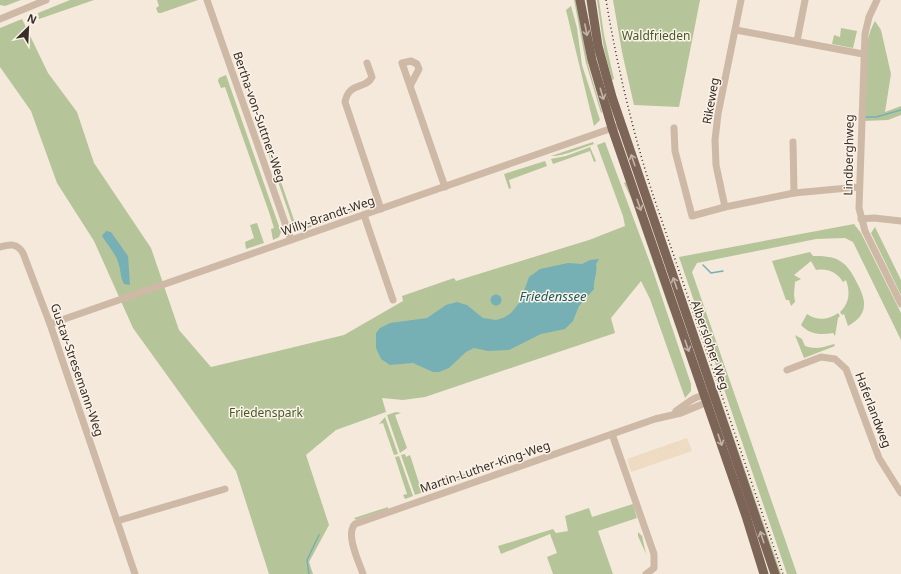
<svg xmlns="http://www.w3.org/2000/svg" width="901" height="574" font-family="'Noto Sans',sans-serif">
<style>
.green{fill:#b5c599}
.plaza{fill:#eedbc1}
.water{fill:#77b0b4}
.lines{fill:none;stroke-linecap:round;stroke-linejoin:round}
.stream{stroke:#77b0b4;stroke-width:1.5}
.minor{stroke:#ceb9a6;stroke-width:7}
.major{stroke:#7c6557;stroke-width:9}
.rail{stroke:#392d27;stroke-width:1.5;stroke-dasharray:1 3;stroke-linecap:butt}
.oneway{stroke:#c2b3a7}
.labels{text-anchor:middle;stroke-width:3;stroke-linejoin:round;paint-order:stroke}
.park-label{font-size:12px;fill:#465a29;stroke:#fbf3e8}
.street-label{font-size:12px;fill:#392d27;stroke:#fbf3e8}
.water-label{font-size:13px;font-style:italic;fill:#19585e;stroke:#fbf3e8}
</style>
<rect width="100%" height="100%" fill="#f4e9db"/>
<!-- green -->
<g class="green">
<polygon points="0,0 21,0 5,6 0,5"/>
<polygon points="70,0 94,0 39,19 38,13"/>
<polygon points="157,0 198,0 161,13 158,13 156,8 159,6"/>
<polygon points="574,0 578,0 588,65 602,112 601,113 586,63"/>
<polygon points="597,0 599,0 604,35 614,79 612,80 604,49"/>
<polygon points="613,0 700,0 679,107 634,105 622,52"/>
<polygon points="571,6 577,28 582,65 600,120 594,126 566,10"/>
<polygon points="22,19 48,73 77,112 94,163 151,248 179,330 211,367 344,335 403,301 402,296 454,278 456,281 589,240 625,226 623,216 597,145 605,142 652,268 691,384 691,391 685,398 650,299 641,281 611,318 615,333 425,397 403,400 382,398 386,412 336,430 306,455 329,525 309,562 313,574 269,574 236,471 133,328 94,241 57,183 31,111 0,67 0,28"/>
<path d="M875,21L881,30L891,74L885,112L901,106V115L888,120L864,121C865,91 860,46 875,21Z"/>
<polygon points="841,28 857,31 853,48 832,44 834,35 840,37"/>
<polygon points="226,75 281,232 279,237 273,240 271,229 274,228 269,212 225,87 221,88 218,81 219,78"/>
<polygon points="261,123 296,226 302,227 336,215 337,218 302,230 294,228 258,124"/>
<path d="M593,142L594,144C581,148 565,156 551,156Z"/>
<polygon points="590,147 596,161 594,162 590,151 553,164 551,159 566,156"/>
<polygon points="545,161 547,166 509,180 511,188 509,189 504,174"/>
<polygon points="626,182 665,290 670,311 631,198 624,183"/>
<polygon points="369,203 370,206 343,215 342,213"/>
<polygon points="257,223 264,243 246,249 245,242 254,238 250,225"/>
<polygon points="854,224 861,233 901,313 901,340 853,242 845,238 816,239 697,263 692,272 797,574 787,574 679,257"/>
<polygon points="875,227 901,280 901,295 871,233"/>
<path d="M810,252L813,256C822,256 832,256 840,261C848,266 852,273 856,281C866,299 870,314 848,326L844,314L842,315L840,312C850,303 850,291 846,280L843,282C837,272 827,268 816,270L811,261L794,275L801,279L795,282L794,295L795,302L791,306L789,300H786L772,261Z"/>
<polygon points="679,283 680,283 781,574 779,574"/>
<path d="M838,313L840,316L838,318L835,336L833,333C821,335 810,335 801,325L807,314C816,321 829,320 838,313Z"/>
<path d="M795,335L802,339L805,346C818,350 823,347 834,344L835,346L804,358Z"/>
<polygon points="396,412 401,413 395,415 407,448 400,453 387,415"/>
<polygon points="385,417 398,454 394,455 383,423 379,424"/>
<polygon points="405,454 406,457 410,455 421,489 426,488 427,491 415,495 401,455"/>
<polygon points="399,456 413,496 405,499 403,495 407,494 395,457"/>
<polygon points="481,468 483,471 431,490 430,487"/>
<polygon points="633,504 637,518 598,531 613,574 553,574 547,557 557,553 550,534 501,554 498,546 553,529 556,533 568,531 565,516 589,508 592,517"/>
<polygon points="388,507 388,509 356,520 354,518"/>
<polygon points="638,532 642,536 646,554 638,536"/>
</g>
<!-- plaza -->
<polygon class="plaza" points="687,438 692,451 631,472 627,459"/>
<!-- water -->
<g class="water">
<path d="M106,231L111,232L128,256L130,285L124,284C120,277 121,272 119,265C116,253 108,246 102,236Z"/>
<path d="M599,259L596,264C598,273 593,280 594,289L579,306L573,321L565,329L541,334L509,350L488,351L474,348L466,352L449,368L439,372H433L413,363L390,365L381,359L376,348V333L380,328L390,323L427,318L446,305L457,302L467,305L483,318L496,320L503,318L511,313L520,302L529,277L540,269L568,263L582,264L590,260Z"/>
<circle cx="496" cy="300" r="5.5"/>
</g>
<g class="lines">
<!-- stream -->
<g class="stream">
<polyline points="865,117 876,117 901,110"/>
<polyline points="703,265 711,273 723,271"/>
<polyline points="309,574 307,560 319,535"/>
</g>
<!-- minor -->
<g class="minor">
<polyline points="207,0 291,240"/>
<polyline points="877,0 869,17 865,34 859,208 865,231 901,304"/>
<polyline points="0,19 46,0"/>
<polyline points="736,30 863,54"/>
<polyline points="797,41 805,0"/>
<path d="M367,63L372,77C366,90 349,81 345,102L381,209"/>
<polyline points="410,86 419,69 417,64 411,61 402,63 445,187"/>
<polyline points="674,128 675,151 692,216 725,207 794,193 859,187"/>
<polyline points="793,142 794,193"/>
<polyline points="725,207 716,165 715,140 718,114 741,0"/>
<polyline points="364,215 393,300"/>
<polyline points="861,219 874,218 901,221"/>
<path d="M0,247C10,244 17,243 23,253L50,324L135,574"/>
<polyline points="50,324 621,125"/>
<polyline points="787,370 821,357 835,359 846,369 879,458 901,493"/>
<path d="M676,411C687,404 697,393 709,396"/>
<polyline points="612,434 654,554 654,568 646,574"/>
<polyline points="117,521 225,489"/>
<path d="M363,574C359,562 345,534 355,524L655,419L681,413L710,401"/>
</g>
<!-- major -->
<g class="major">
<polyline points="580,0 592,60 612,128 746,516 764,574"/>
<polyline points="591,0 598,46 612,97 775,574"/>
</g>
<!-- rail -->
<path class="rail" d="M606,0C617,65 632,129 652,192L783,574"/>
</g>
<!-- one-way arrows -->
<defs><path id="oneway-shaft" d="M-6 0H5M1.5-3L5.5 0L1.5 3" fill="none" stroke-width="1.6" stroke-linecap="round" stroke-linejoin="round"/></defs>
<g class="oneway">
<use href="#oneway-shaft" transform="translate(586 30) rotate(79)"/>
<use href="#oneway-shaft" transform="translate(602 94) rotate(73)"/>
<use href="#oneway-shaft" transform="translate(633 160) rotate(-109)"/>
<use href="#oneway-shaft" transform="translate(639 205) rotate(71)"/>
<use href="#oneway-shaft" transform="translate(675 283) rotate(-109)"/>
<use href="#oneway-shaft" transform="translate(687 346) rotate(71)"/>
<use href="#oneway-shaft" transform="translate(720 440) rotate(71)"/>
<use href="#oneway-shaft" transform="translate(762 537) rotate(-108)"/>
</g>
<g class="labels">
<!-- park labels -->
<g class="park-label">
<text x="656" y="40">Waldfrieden</text>
<text x="266" y="417">Friedenspark</text>
</g>
<!-- street labels -->
<g class="street-label">
<text transform="translate(711 101) rotate(-80)" y="4">Rikeweg</text>
<text transform="translate(259 117) rotate(71)" y="4">Bertha-von-Suttner-Weg</text>
<text transform="translate(849 155) rotate(-89)" y="4">Lindberghweg</text>
<text transform="translate(328 216) rotate(-19)" y="4">Willy-Brandt-Weg</text>
<text transform="translate(710 345) rotate(71)" y="4">Albersloher Weg</text>
<text transform="translate(77 370) rotate(71)" y="4">Gustav-Stresemann-Weg</text>
<text transform="translate(873 410) rotate(69)" y="4">Haferlandweg</text>
<text transform="translate(485 467) rotate(-19)" y="4">Martin-Luther-King-Weg</text>
</g>
<!-- water labels -->
<g class="water-label">
<text x="553" y="301">Friedenssee</text>
</g>
</g>
<!-- north arrow -->
<g transform="translate(28 28) rotate(24)" stroke="#fbf3e8" stroke-width="3" paint-order="stroke">
<path d="M0-3L7 15L0 10L-7 15Z" fill="#392d27"/>
<text y="-6" font-size="11" font-weight="bold" text-anchor="middle" fill="#392d27">N</text>
</g>
</svg>
